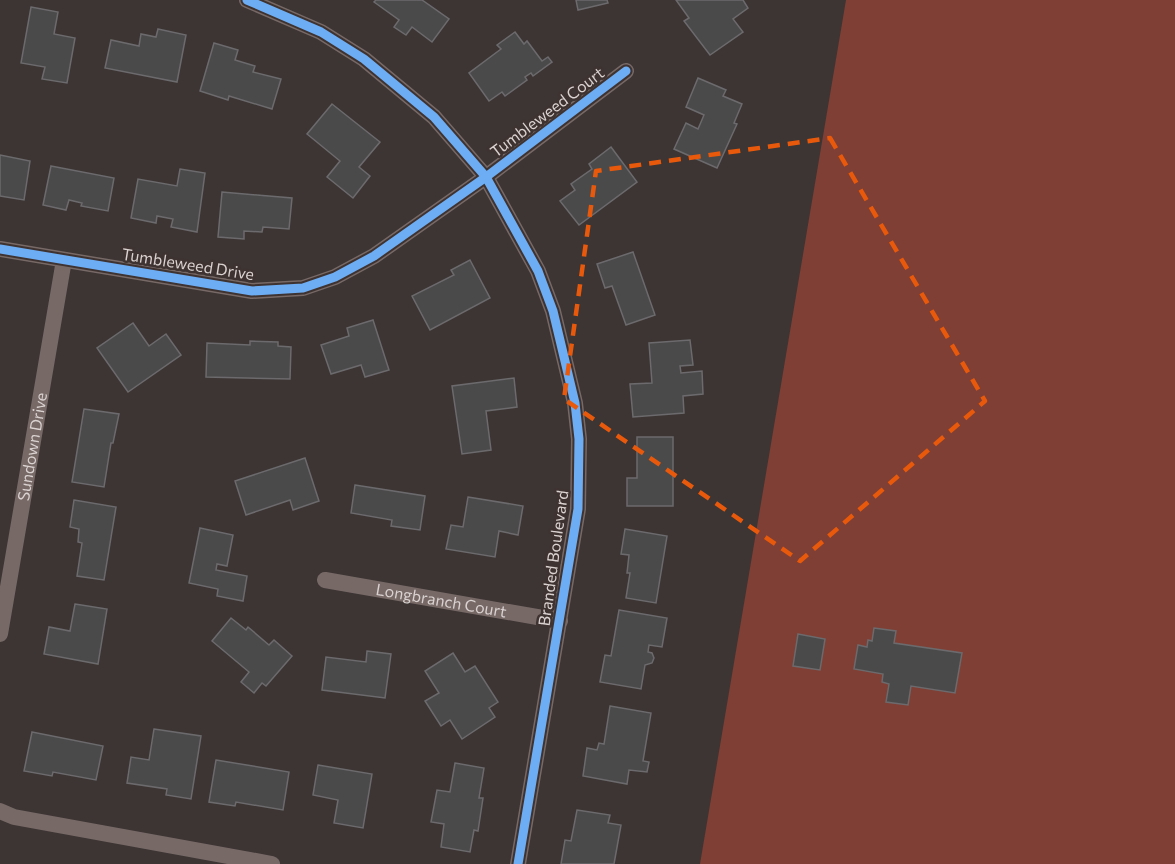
<svg xmlns="http://www.w3.org/2000/svg" width="1175" height="864" font-family="Commissioner,sans-serif">
<style>
.green{fill:#7f3f34}
.building{fill:#4b4a4b;stroke:#6c6a6c;stroke-width:1.5}
.lines{fill:none;stroke-linecap:round;stroke-linejoin:round}
.street{stroke:#776966;stroke-width:16}
.cycleway-casing{stroke:#3f3331;stroke-width:13}
.cycleway{stroke:#6dadf4;stroke-width:9}
.marked{fill:none;stroke:#e8590c;stroke-width:4.5;stroke-dasharray:12 8;stroke-linejoin:round}
.labels{text-anchor:middle;stroke-width:5;stroke-linejoin:round;paint-order:stroke}
.street-label{font-size:16px;fill:#d9d2d0;stroke:#3f3331}
</style>
<rect width="100%" height="100%" fill="#3c3534"/>
<!-- green -->
<polygon class="green" points="846,0 1175,0 1175,864 700,864"/>
<!-- building -->
<g class="building">
<polygon points="376,0 422,0 449,19 432,42 412,27 406,35 394,27 399,20 374,2"/>
<polygon points="576,0 607,0 608,3 578,10"/>
<polygon points="676,0 743,0 748,8 733,19 743,32 710,55 684,21 689,18"/>
<polygon points="31,7 58,12 54,34 75,38 67,83 42,79 45,67 21,63"/>
<polygon points="158,29 186,35 177,82 105,68 111,40 139,46 141,34 156,37"/>
<polygon points="515,32 524,44 527,41 542,61 548,57 552,62 533,76 531,73 525,77 527,80 505,96 502,92 489,101 469,73 501,49 497,45"/>
<polygon points="214,43 238,50 235,60 255,66 253,72 281,79 272,109 229,96 228,100 200,91"/>
<polygon points="698,78 726,90 723,96 742,104 734,123 737,124 717,168 674,149 686,123 698,129 704,115 686,107"/>
<polygon points="332,104 380,142 359,167 370,176 353,198 327,177 340,161 307,134"/>
<polygon points="611,147 637,182 579,225 560,201 575,190 571,184 592,169 589,164"/>
<polygon points="0,155 30,161 24,200 0,196"/>
<polygon points="51,166 114,178 108,211 81,206 82,203 69,200 66,210 43,205"/>
<polygon points="180,169 205,173 197,232 171,227 173,219 157,216 156,223 131,218 138,179 177,186"/>
<polygon points="222,192 292,198 289,229 263,227 262,232 244,231 244,239 218,237"/>
<polygon points="633,252 655,315 626,325 612,286 605,288 597,264"/>
<polygon points="470,260 490,298 430,330 412,296 454,275 451,270"/>
<polygon points="373,320 389,370 365,377 361,365 331,374 321,345 349,336 347,328"/>
<polygon points="133,323 149,346 166,334 181,355 128,392 97,348"/>
<polygon points="690,340 693,365 680,366 681,373 702,371 703,394 683,396 684,413 633,417 630,384 652,383 649,343"/>
<polygon points="250,341 278,342 278,346 291,347 290,379 206,377 207,343 250,345"/>
<polygon points="514,378 517,407 486,411 491,450 462,454 452,386"/>
<polygon points="84,409 119,414 113,443 111,443 104,487 72,482"/>
<polygon points="637,437 673,437 673,506 627,506 627,478 637,478"/>
<polygon points="305,458 319,501 293,510 290,500 246,515 235,481"/>
<polygon points="355,485 425,496 420,530 391,526 392,520 351,513"/>
<polygon points="468,497 523,506 518,535 499,531 495,557 446,549 451,525 463,527"/>
<polygon points="74,500 116,507 104,580 77,576 82,543 78,542 79,529 70,527"/>
<polygon points="200,528 233,535 227,566 217,564 216,570 247,576 243,601 217,596 218,589 189,583"/>
<polygon points="625,529 667,536 656,603 626,598 630,573 627,573 629,555 621,554"/>
<polygon points="75,604 107,609 98,664 44,654 49,627 70,631"/>
<polygon points="619,610 667,618 662,647 649,645 648,652 652,653 654,658 652,663 645,665 641,689 600,682 605,655 611,656"/>
<polygon points="231,618 246,630 248,627 269,645 274,640 292,656 266,686 262,683 254,693 241,682 249,672 212,641"/>
<polygon points="874,628 896,631 894,643 962,653 955,693 911,686 908,705 886,702 889,684 882,682 883,674 854,669 858,645 867,647 868,640 872,641"/>
<polygon points="798,634 825,639 820,670 793,666"/>
<polygon points="367,651 391,654 385,698 322,690 326,657 366,662"/>
<polygon points="453,653 465,672 475,666 498,702 489,708 495,717 462,739 450,720 441,726 425,701 439,693 425,671"/>
<polygon points="610,706 651,713 643,761 649,762 647,772 629,770 627,784 583,776 587,748 597,750 599,743 604,744"/>
<polygon points="154,729 201,736 191,799 166,795 167,789 127,783 131,757 149,760"/>
<polygon points="32,732 103,746 96,780 53,772 52,776 24,771"/>
<polygon points="216,760 289,772 283,810 236,802 235,806 209,802"/>
<polygon points="455,763 484,768 479,798 483,798 478,831 474,830 470,852 441,847 444,824 431,822 437,790 450,792"/>
<polygon points="318,765 372,774 363,828 334,823 338,800 313,795"/>
<polygon points="577,810 610,815 608,823 621,825 614,864 561,864 565,840 571,841"/>
</g>
<g class="lines">
<!-- street -->
<g class="street">
<polyline points="247,0 321,32 364,59 434,117 486,177 538,271 553,311 575,403 579,439 578,509 518,864"/>
<polyline points="0,249 252,291 303,288 335,277 374,256 486,177 626,71"/>
<path id="s1" d="M325,580L560,621"/>
<path id="s2" d="M0,634L64,260"/>
<polyline points="0,811 14,817 272,864"/>
</g>
<!-- cycleway casing -->
<g class="cycleway-casing">
<g id="cycleway">
<polyline points="247,0 321,32 364,59 434,117 486,177 538,271 553,311 575,403 579,439 578,509 518,864"/>
<polyline points="0,249 252,291 303,288 335,277 374,256 486,177 626,71"/>
</g>
</g>
<!-- cycleway -->
<use href="#cycleway" class="cycleway"/>
</g>
<!-- marked area -->
<path class="marked" d="M830,138L985,401L800,561L564,399L596,171Z"/>
<g class="labels">
<!-- street labels -->
<g class="street-label">
<text transform="translate(547 112) rotate(-37)" y="6">Tumbleweed Court</text>
<text transform="translate(188 264) rotate(9)" y="6">Tumbleweed Drive</text>
<text dy="6" stroke="none"><textPath href="#s2" startOffset="190">Sundown Drive</textPath></text>
<text transform="translate(553 558) rotate(-82)" y="6">Branded Boulevard</text>
<text dy="6" stroke="none"><textPath href="#s1" startOffset="118">Longbranch Court</textPath></text>
</g>
</g>
</svg>
